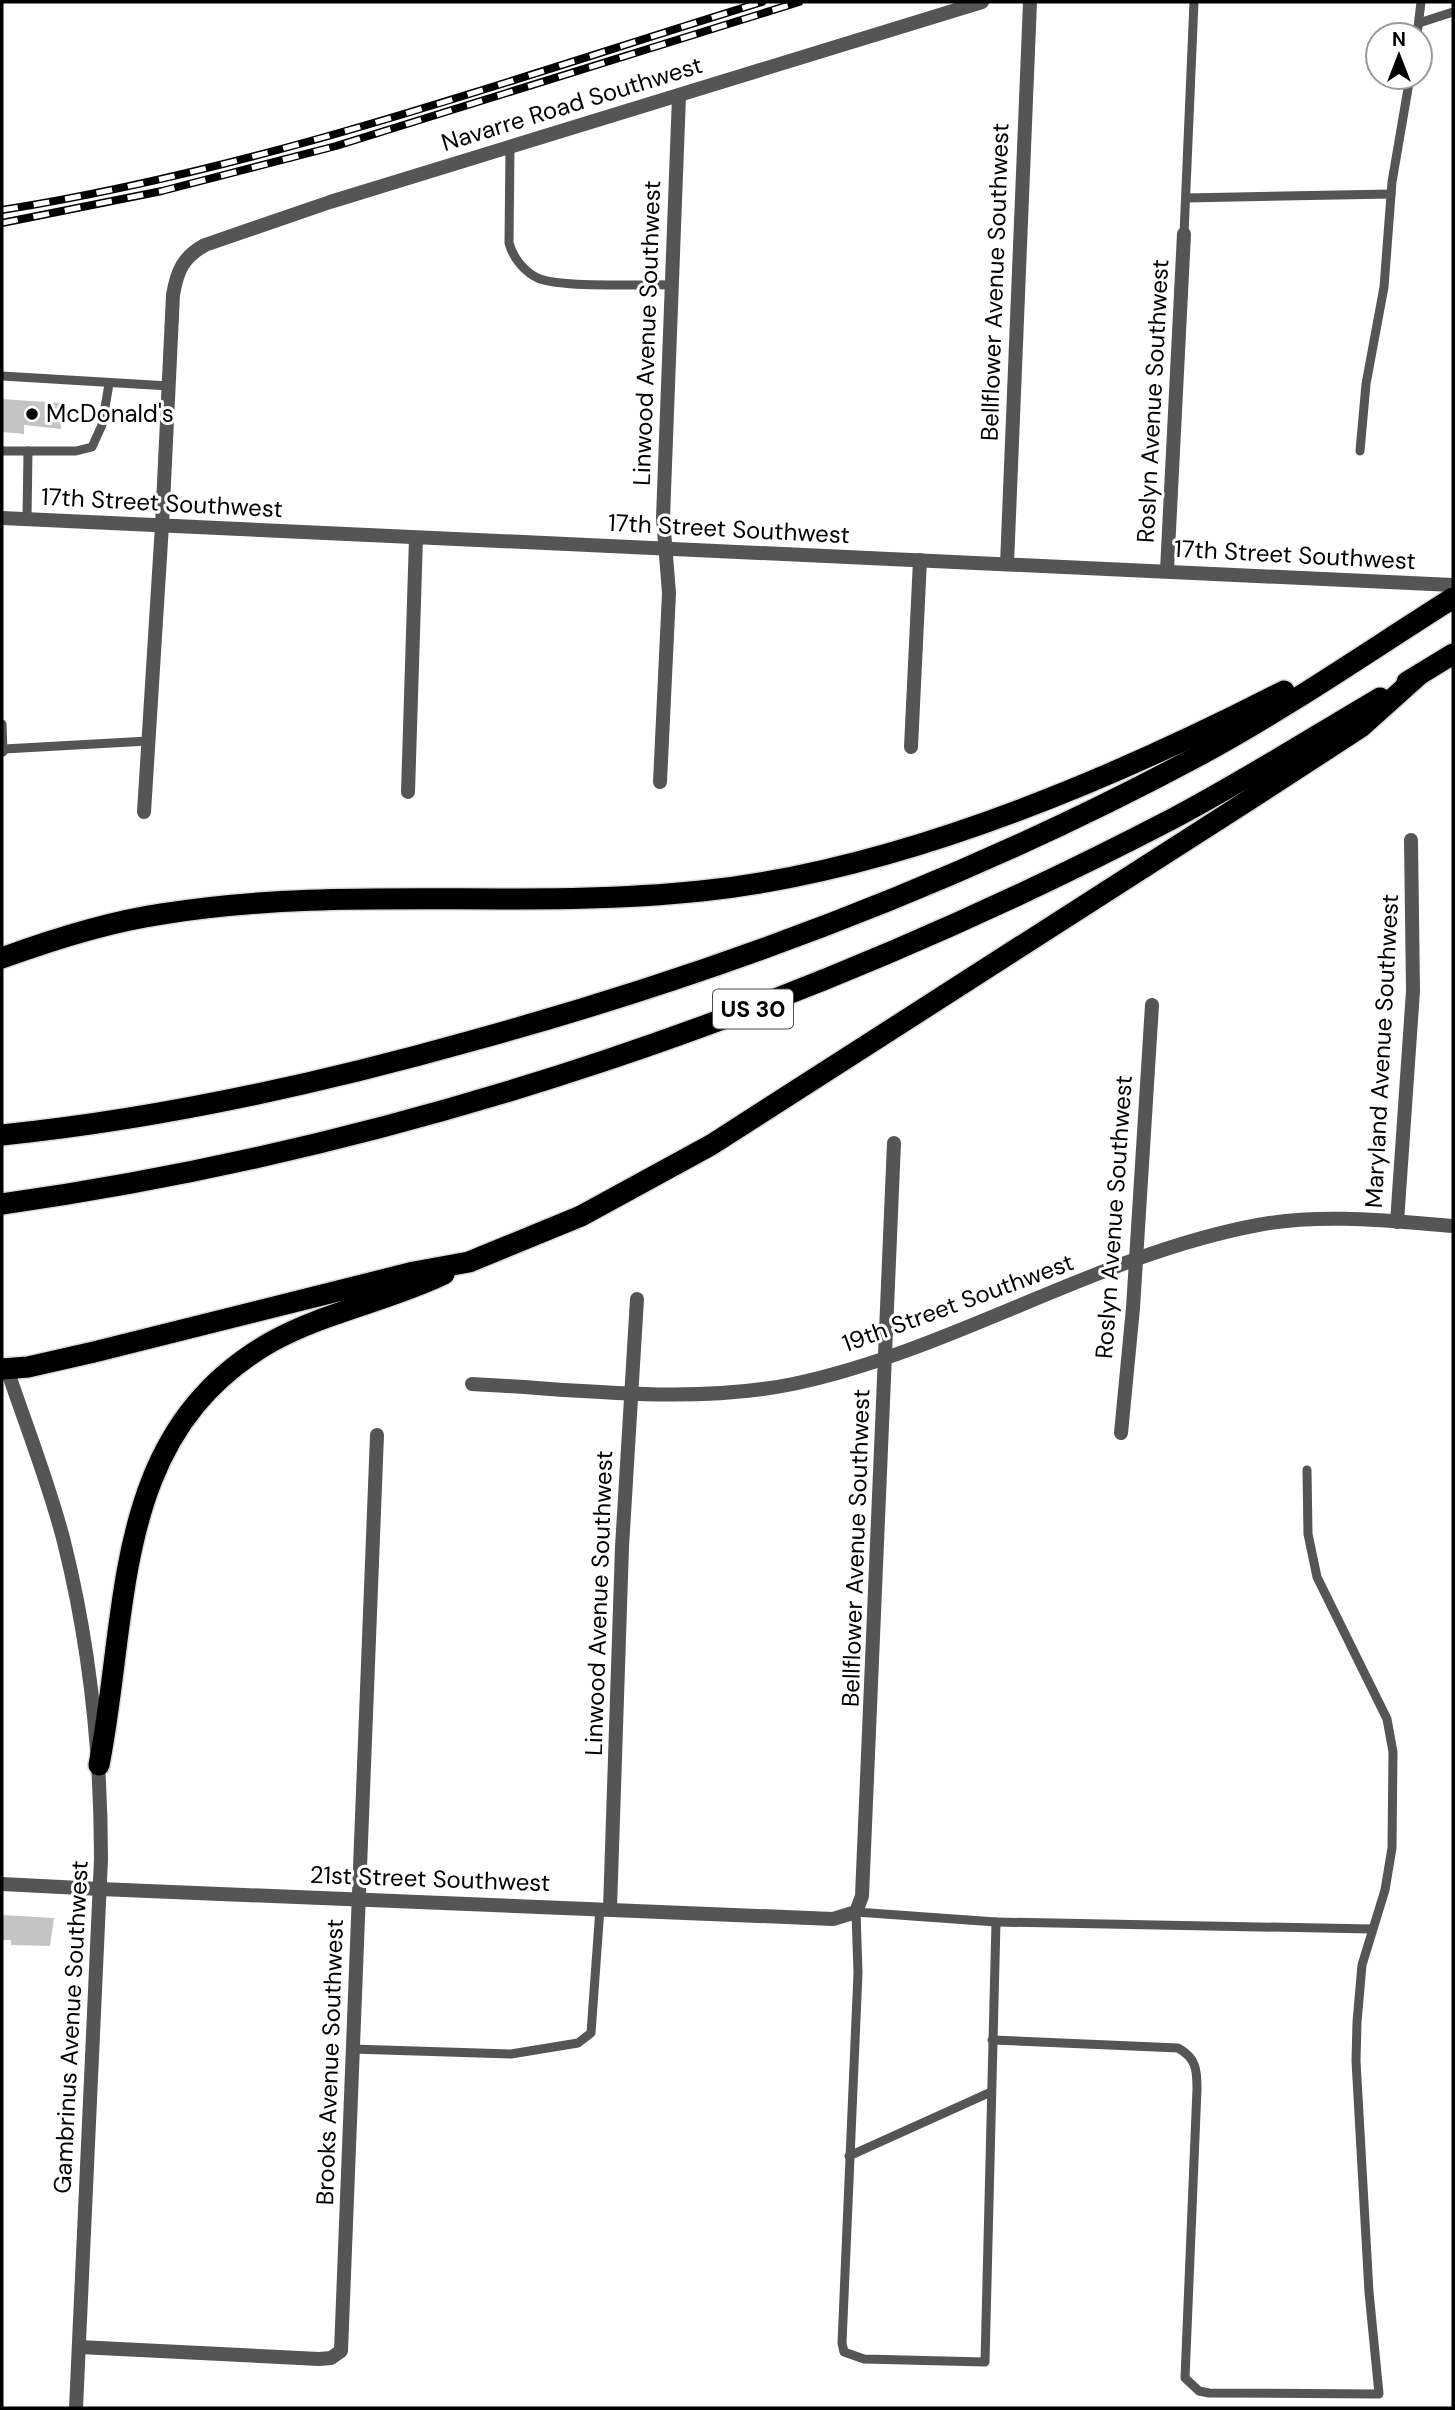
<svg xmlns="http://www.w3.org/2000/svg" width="1455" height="2410" font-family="'DM Sans',sans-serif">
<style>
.building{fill:#c4c4c4}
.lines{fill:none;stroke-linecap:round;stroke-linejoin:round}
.motorway-casing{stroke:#dbdbdb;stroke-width:24}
.service{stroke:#555;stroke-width:9}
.minor{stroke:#555;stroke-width:14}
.tertiary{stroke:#555;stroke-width:14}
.motorway{stroke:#000;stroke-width:21}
.rail-casing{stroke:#000;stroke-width:8}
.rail{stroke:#fff;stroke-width:5;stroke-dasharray:16;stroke-linecap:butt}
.poi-dot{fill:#000;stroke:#fff;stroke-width:2.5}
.labels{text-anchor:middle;stroke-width:6;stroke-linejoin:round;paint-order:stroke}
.shield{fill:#fff;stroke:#4c4c4c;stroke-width:2}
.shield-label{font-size:23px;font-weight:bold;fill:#000}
.street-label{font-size:24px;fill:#000;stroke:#fff}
.poi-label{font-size:24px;fill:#000;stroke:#fff;text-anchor:start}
</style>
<rect width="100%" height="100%" fill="#fff"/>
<!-- building -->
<g class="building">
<polygon points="2,399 61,403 61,429 24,425 24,434 2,432"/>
<polygon points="2,1915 54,1918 50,1946 11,1945 11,1940 2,1940"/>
</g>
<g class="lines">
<!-- motorway casing -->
<g class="motorway-casing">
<g id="motorway">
<polyline points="1407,682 1453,654"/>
<path d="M2,958C54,939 107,922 162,914C340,885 522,910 701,891C897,871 1109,781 1284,691"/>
<path d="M2,1135C160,1119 318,1084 471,1041C723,972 969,879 1200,755C1287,708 1369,651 1453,598"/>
<path d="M2,1204C412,1146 807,1009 1174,818C1244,781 1312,738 1380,698"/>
<polyline points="2,1369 28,1367 94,1352 414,1272 469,1262 581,1216 711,1145 1252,798 1361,727 1419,675"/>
<path d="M99,1765C130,1608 110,1434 271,1342C325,1312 388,1301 444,1274"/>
</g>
</g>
<!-- service -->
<g class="service">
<polyline points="1419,23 1453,12"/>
<polyline points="1417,35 1421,2"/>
<path d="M510,147L509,243C513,258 525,273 540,279C568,288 640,284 672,285"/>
<polyline points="1186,198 1391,194"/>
<polyline points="1184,234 1194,2"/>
<polyline points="2,376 169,386"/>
<polyline points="2,451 76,451 92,447 102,425 109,384"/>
<polyline points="1360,451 1366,384 1384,287 1392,182 1410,77"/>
<polyline points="27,519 28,451"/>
<polyline points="2,724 3,752"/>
<polyline points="4,749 148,741"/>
<polygon points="856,1912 996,1922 985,2362 864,2359 844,2352 842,2343 858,1973"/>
<polyline points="996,1922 1372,1929"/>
<path d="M992,2040L1178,2048C1196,2058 1197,2069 1197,2089L1185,2378L1199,2391L1209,2393L1379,2394L1369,2292L1356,2061L1357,2022L1362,1965L1385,1890L1392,1848L1393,1752L1387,1719L1317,1577L1308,1534L1307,1470"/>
<polyline points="352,2049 511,2054 578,2043 591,2033 600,1908"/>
<polyline points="849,2156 991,2092"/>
</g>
<!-- minor -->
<g class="minor">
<polyline points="1007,564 1030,2"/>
<polyline points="1167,570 1184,234"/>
<polyline points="911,747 920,560"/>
<polyline points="660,782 669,593 663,518 679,96"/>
<polyline points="408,792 416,538"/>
<polyline points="144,812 162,525"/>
<polyline points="1397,1222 1413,991 1411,840"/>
<path d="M472,1384C577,1389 689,1405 793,1384C954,1350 1097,1255 1258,1225C1321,1213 1390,1221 1453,1226"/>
<polyline points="1121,1433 1133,1308 1152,1005"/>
<polyline points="100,1889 833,1919 856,1912 862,1896 894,1143"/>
<polyline points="610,1909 622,1547 637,1299"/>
<polyline points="79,2347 319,2359 331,2358 341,2351 377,1435"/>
</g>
<!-- tertiary -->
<g class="tertiary">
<polyline points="2,518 1453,585"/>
<path d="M162,525L173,295C177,271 183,257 205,245L330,202L982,2"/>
<path d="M7,1369C26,1426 49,1483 64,1542C90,1646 101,1752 101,1859L76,2408"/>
<polyline points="2,1884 100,1889"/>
</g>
<!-- motorway -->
<use href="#motorway" class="motorway"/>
<!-- rail casing -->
<g class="rail-casing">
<g id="rail">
<path d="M2,210C261,169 512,79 762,2"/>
<polyline points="2,223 162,191 336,146 799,2"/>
</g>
</g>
<!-- rail -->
<use href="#rail" class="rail"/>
</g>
<!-- markers -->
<circle class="poi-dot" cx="32" cy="414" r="7"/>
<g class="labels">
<!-- shield labels -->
<rect class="shield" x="713" y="989.5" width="80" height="39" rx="5"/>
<g class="shield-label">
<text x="753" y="1017">US 30</text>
</g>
<!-- street labels -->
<g class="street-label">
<text transform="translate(572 104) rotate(-17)" y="8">Navarre Road Southwest</text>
<text transform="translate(995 282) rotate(-88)" y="8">Bellflower Avenue Southwest</text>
<text transform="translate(647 333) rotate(-88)" y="8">Linwood Avenue Southwest</text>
<text transform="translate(1153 401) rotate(-87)" y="8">Roslyn Avenue Southwest</text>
<text transform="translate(162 503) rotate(3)" y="8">17th Street Southwest</text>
<text transform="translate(729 529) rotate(3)" y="8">17th Street Southwest</text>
<text transform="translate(1295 555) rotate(3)" y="8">17th Street Southwest</text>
<text transform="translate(1382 1051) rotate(-87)" y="8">Maryland Avenue Southwest</text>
<text transform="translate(1114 1217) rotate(-86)" y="8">Roslyn Avenue Southwest</text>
<text transform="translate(958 1303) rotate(-20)" y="8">19th Street Southwest</text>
<text transform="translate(856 1548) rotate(-88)" y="8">Bellflower Avenue Southwest</text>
<text transform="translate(599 1603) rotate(-88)" y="8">Linwood Avenue Southwest</text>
<text transform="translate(430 1879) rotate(2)" y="8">21st Street Southwest</text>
<text transform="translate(71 2027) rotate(-87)" y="8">Gambrinus Avenue Southwest</text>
<text transform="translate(330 2062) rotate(-88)" y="8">Brooks Avenue Southwest</text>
</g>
<!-- poi labels -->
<g class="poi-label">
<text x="46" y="422">McDonald's</text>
</g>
</g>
<!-- border -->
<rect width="1455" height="2410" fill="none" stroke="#000000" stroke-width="7"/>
<!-- north arrow -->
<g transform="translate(1399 56)"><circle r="33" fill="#ffffff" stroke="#999999" stroke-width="2"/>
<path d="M0-5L12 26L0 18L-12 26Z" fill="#000000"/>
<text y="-10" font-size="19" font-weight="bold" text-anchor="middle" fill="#000000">N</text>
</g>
</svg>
